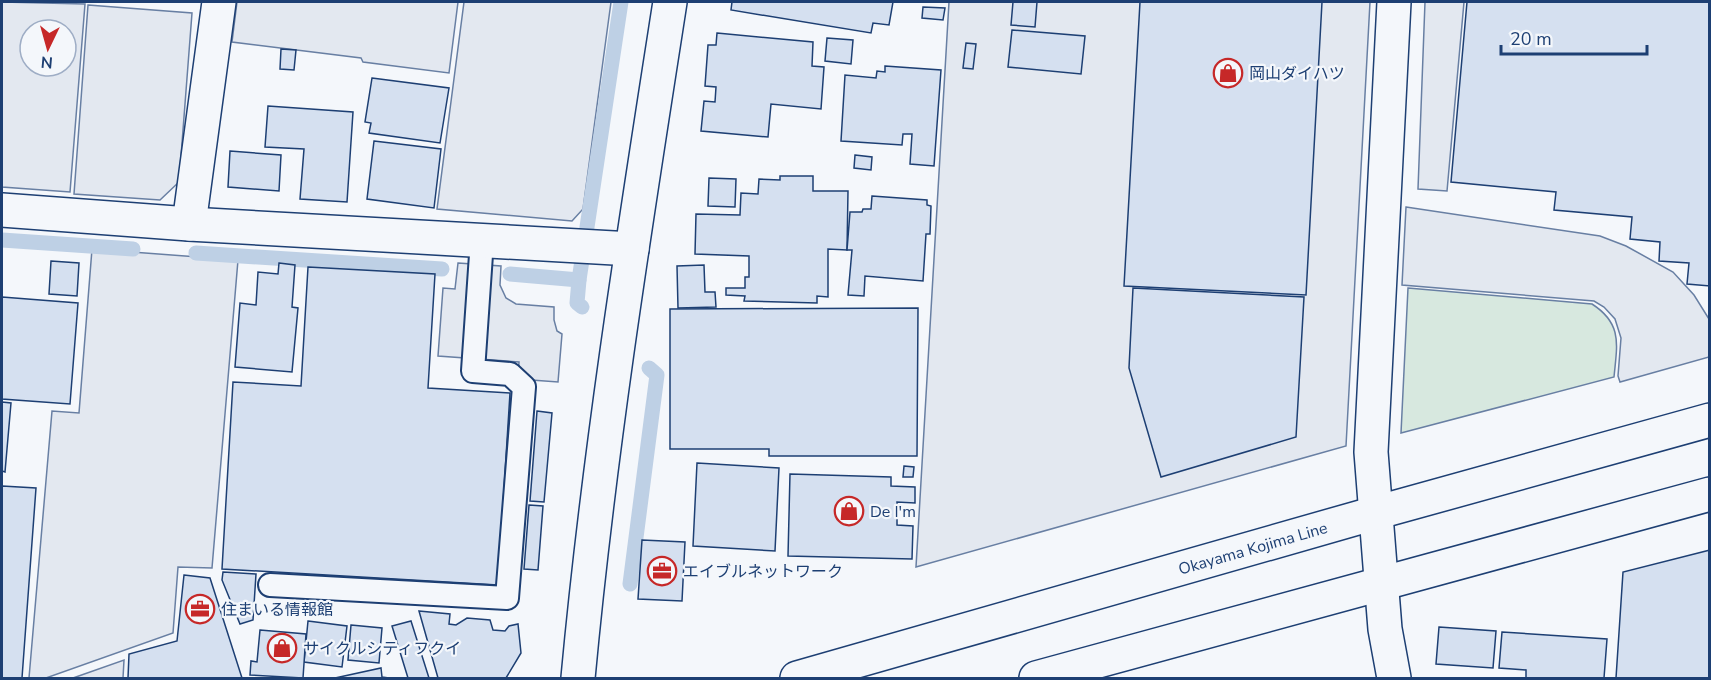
<svg xmlns="http://www.w3.org/2000/svg" width="1711" height="680" font-family="'Nunito Sans','Noto Sans JP',sans-serif">
<style>
.green{fill:#d7e8df;stroke:#687fa3;stroke-width:1.5}
.parking{fill:#e3e8f0;stroke:#687fa3;stroke-width:1.5;fill-rule:evenodd}
.lines{fill:none;stroke-linecap:round;stroke-linejoin:round}
.stream{stroke:#bed0e5;stroke-width:15}
.building{fill:#d5e0f0;stroke:#1d3f73;stroke-width:1.5}
.lane-casing{stroke:#1d3f73;stroke-width:26}
.street-casing{stroke:#1d3f73;stroke-width:36}
.secondary-casing{stroke:#1d3f73;stroke-width:36}
.primary-casing{stroke:#1d3f73;stroke-width:36}
.lane{stroke:#f4f7fb;stroke-width:22}
.street{stroke:#f4f7fb;stroke-width:33}
.secondary{stroke:#f4f7fb;stroke-width:33}
.primary{stroke:#f4f7fb;stroke-width:33}
.labels{text-anchor:middle;stroke-width:4.5;stroke-linejoin:round;paint-order:stroke}
.poi-label{font-size:16px;fill:#1d3f73;stroke:#f4f7fb;text-anchor:start}
.street-label{font-size:16px;fill:#1d3f73;stroke:#f4f7fb}
</style>
<rect width="100%" height="100%" fill="#f4f7fb"/>
<!-- green -->
<path class="green" d="M1408,288L1592,304C1623,324 1617,345 1614,377L1401,433Z"/>
<!-- parking -->
<g class="parking">
<path d="M2,2L85,4L70,192L2,187ZM30,30H66V66H30Z"/>
<polygon points="237,2 458,2 449,73 363,62 361,58 232,42"/>
<polygon points="464,2 611,2 583,209 572,221 437,209"/>
<polygon points="949,2 1370,2 1346,446 916,567"/>
<polygon points="1425,2 1464,2 1447,191 1418,189"/>
<polygon points="88,5 192,13 179,182 160,200 74,194"/>
<polygon points="1406,207 1600,236 1626,246 1673,272 1694,295 1709,319 1709,357 1620,382 1618,376 1621,338 1615,319 1604,307 1594,301 1402,285"/>
<polygon points="92,249 238,260 212,568 178,567 173,633 46,678 29,678 52,411 79,413"/>
<polygon points="458,263 501,266 500,285 506,298 516,304 554,307 554,320 557,331 562,334 558,382 518,379 519,362 438,356 443,288 455,289"/>
<polygon points="124,660 123,678 73,678"/>
</g>
<g class="lines">
<!-- stream -->
<g class="stream">
<polyline points="2,240 133,249"/>
<polyline points="196,253 442,269"/>
<polyline points="510,274 579,280"/>
<polyline points="582,307 577,303 579,280 621,2"/>
<polyline points="630,584 657,375 649,368"/>
</g>
</g>
<!-- building -->
<g class="building">
<polygon points="732,2 893,2 889,25 873,23 871,33 731,10"/>
<polygon points="1013,2 1037,2 1035,27 1011,25"/>
<polygon points="1140,2 1322,2 1306,295 1124,286"/>
<polygon points="1467,2 1710,2 1710,286 1687,284 1689,263 1659,261 1660,242 1630,239 1632,217 1554,210 1556,192 1451,182"/>
<polygon points="923,7 945,8 943,20 922,18"/>
<polygon points="1012,30 1085,36 1081,74 1008,67"/>
<polygon points="717,33 813,42 812,66 824,67 821,109 771,104 768,137 701,131 704,101 715,102 716,87 705,86 708,45 716,45"/>
<polygon points="827,38 853,40 851,64 825,61"/>
<polygon points="966,43 976,44 973,69 963,68"/>
<polygon points="281,49 296,50 294,70 280,69"/>
<polygon points="885,66 941,70 934,166 910,164 912,134 903,134 902,145 841,141 845,75 876,78 877,71 885,72"/>
<polygon points="372,78 449,88 440,143 369,133 371,123 365,122"/>
<polygon points="268,106 353,112 347,202 300,199 304,149 265,147"/>
<polygon points="374,141 441,149 434,208 367,199"/>
<polygon points="230,151 281,155 279,191 228,187"/>
<polygon points="855,155 872,157 871,170 854,168"/>
<polygon points="780,176 813,176 813,191 848,191 847,250 828,249 828,297 817,296 817,303 744,301 745,296 726,295 726,288 745,288 745,277 749,277 749,256 695,254 696,214 740,215 741,193 758,194 759,179 780,180"/>
<polygon points="709,178 736,179 735,207 708,206"/>
<polygon points="872,196 927,200 927,205 931,206 930,234 926,234 923,281 865,276 864,296 848,295 852,250 847,250 850,212 862,212 863,209 871,209"/>
<polygon points="51,261 79,263 77,296 49,294"/>
<polygon points="279,263 295,265 292,307 298,308 292,372 235,367 240,303 256,305 258,272 278,274"/>
<polygon points="704,265 705,292 715,292 716,307 678,308 677,266"/>
<polygon points="308,267 435,274 428,388 510,393 498,585 222,569 233,382 301,386"/>
<polygon points="1133,288 1304,297 1296,437 1161,477 1129,368"/>
<polygon points="2,297 78,303 70,404 2,399"/>
<polygon points="918,308 917,456 769,456 769,449 670,449 670,309"/>
<polygon points="2,402 11,403 5,472 2,471"/>
<polygon points="537,411 552,413 544,502 530,501"/>
<polygon points="697,463 779,468 775,551 693,546"/>
<polygon points="904,466 914,467 913,477 903,477"/>
<polygon points="790,474 891,477 891,486 915,487 915,503 897,502 897,525 913,526 912,559 788,556"/>
<polygon points="2,486 36,488 22,678 2,678"/>
<polygon points="529,505 543,506 538,570 524,569"/>
<polygon points="642,540 685,542 682,601 638,599"/>
<polygon points="1710,550 1710,678 1616,678 1623,572"/>
<polygon points="223,572 256,574 253,620 240,624 222,580"/>
<polygon points="184,575 210,578 242,678 128,678 129,654 177,641"/>
<polygon points="419,611 450,614 449,624 456,625 467,618 490,620 493,630 505,631 509,626 518,624 521,653 506,678 438,678"/>
<polygon points="308,621 347,626 342,667 304,662"/>
<polygon points="411,621 429,678 408,678 392,626"/>
<polygon points="351,625 382,628 379,663 348,660"/>
<polygon points="1439,627 1496,631 1493,668 1436,664"/>
<polygon points="260,630 306,634 303,678 250,675 251,661 257,662"/>
<polygon points="1502,632 1607,639 1604,678 1526,678 1526,670 1499,668"/>
<polygon points="381,668 382,677 389,678 335,678"/>
</g>
<g class="lines">
<!-- lane casing -->
<g class="lane-casing">
<polyline id="lane" points="270,585 507,598 524,387 510,374 473,371 482,240"/>
</g>
<!-- street casing -->
<g class="street-casing">
<g id="street">
<polyline points="2,210 189,224 632,249"/>
<polyline points="189,224 219,2"/>
<polyline points="1394,678 1385,629 1371,452 1394,2"/>
</g>
</g>
<!-- secondary casing -->
<g class="secondary-casing">
<path id="secondary" d="M578,678C599,452 635,226 670,2"/>
</g>
<!-- primary casing -->
<g class="primary-casing">
<g id="primary">
<path id="s1" d="M797,678L1375,513L1710,420"/>
<polyline points="1036,678 1710,494"/>
</g>
</g>
<!-- lane -->
<use href="#lane" class="lane"/>
<!-- street -->
<use href="#street" class="street"/>
<!-- secondary -->
<use href="#secondary" class="secondary"/>
<!-- primary -->
<use href="#primary" class="primary"/>
</g>
<!-- icons -->
<defs>
<g id="shop-ring" transform="scale(1.5)"><circle r="9.5" fill="#f4f7fb" stroke="#c62828" stroke-width="1.5"/><path d="M-5-2.5h2.3a2.7 3.5 0 0 1 5.4 0H5L5.5 6h-11ZM-1.5-2.5h3a1.5 2.3 0 0 0-3 0Z" fill="#c62828"/></g>
<g id="office-ring" transform="scale(1.5)"><circle r="9.5" fill="#f4f7fb" stroke="#c62828" stroke-width="1.5"/><path d="M-6-3h4V-5.5h4V-3h4V5H-6ZM-1-4.5V-3h2v-1.5ZM-6 0V1H6V0Z" fill="#c62828"/></g>
</defs>
<g fill-rule="evenodd">
<use href="#shop-ring" x="1228" y="73"/>
<use href="#shop-ring" x="849" y="511"/>
<use href="#office-ring" x="662" y="571"/>
<use href="#office-ring" x="200" y="609"/>
<use href="#shop-ring" x="282" y="648"/>
</g>
<g class="labels">
<!-- poi labels -->
<g class="poi-label">
<text x="1249" y="79">岡山ダイハツ</text>
<text x="870" y="517">De I'm</text>
<text x="683" y="577">エイブルネットワーク</text>
<text x="221" y="615">住まいる情報館</text>
<text x="303" y="654">サイクルシティフクイ</text>
</g>
<!-- street labels -->
<g class="street-label">
<text dy="6" stroke="none"><textPath href="#s1" startOffset="474">Okayama Kojima Line</textPath></text>
</g>
</g>
<!-- border -->
<rect width="1711" height="680" fill="none" stroke="#1d3f73" stroke-width="6"/>
<!-- north arrow -->
<g transform="translate(48 48) rotate(185)"><circle r="28" fill="#f4f7fb" stroke="#9eadc5" stroke-width="1.5"/>
<path d="M0-4.5L10 22L0 15L-10 22Z" fill="#c62828"/>
<text y="-9" font-size="16" font-weight="bold" text-anchor="middle" fill="#1d3f73">N</text>
</g>
<!-- scale -->
<path d="M1501 45v9h146v-9" fill="none" stroke="#1d3f73" stroke-width="3"/>
<text x="1510" y="45" font-size="18" fill="#1d3f73" stroke="#f4f7fb" stroke-width="4.5" paint-order="stroke">20 m</text>
</svg>
